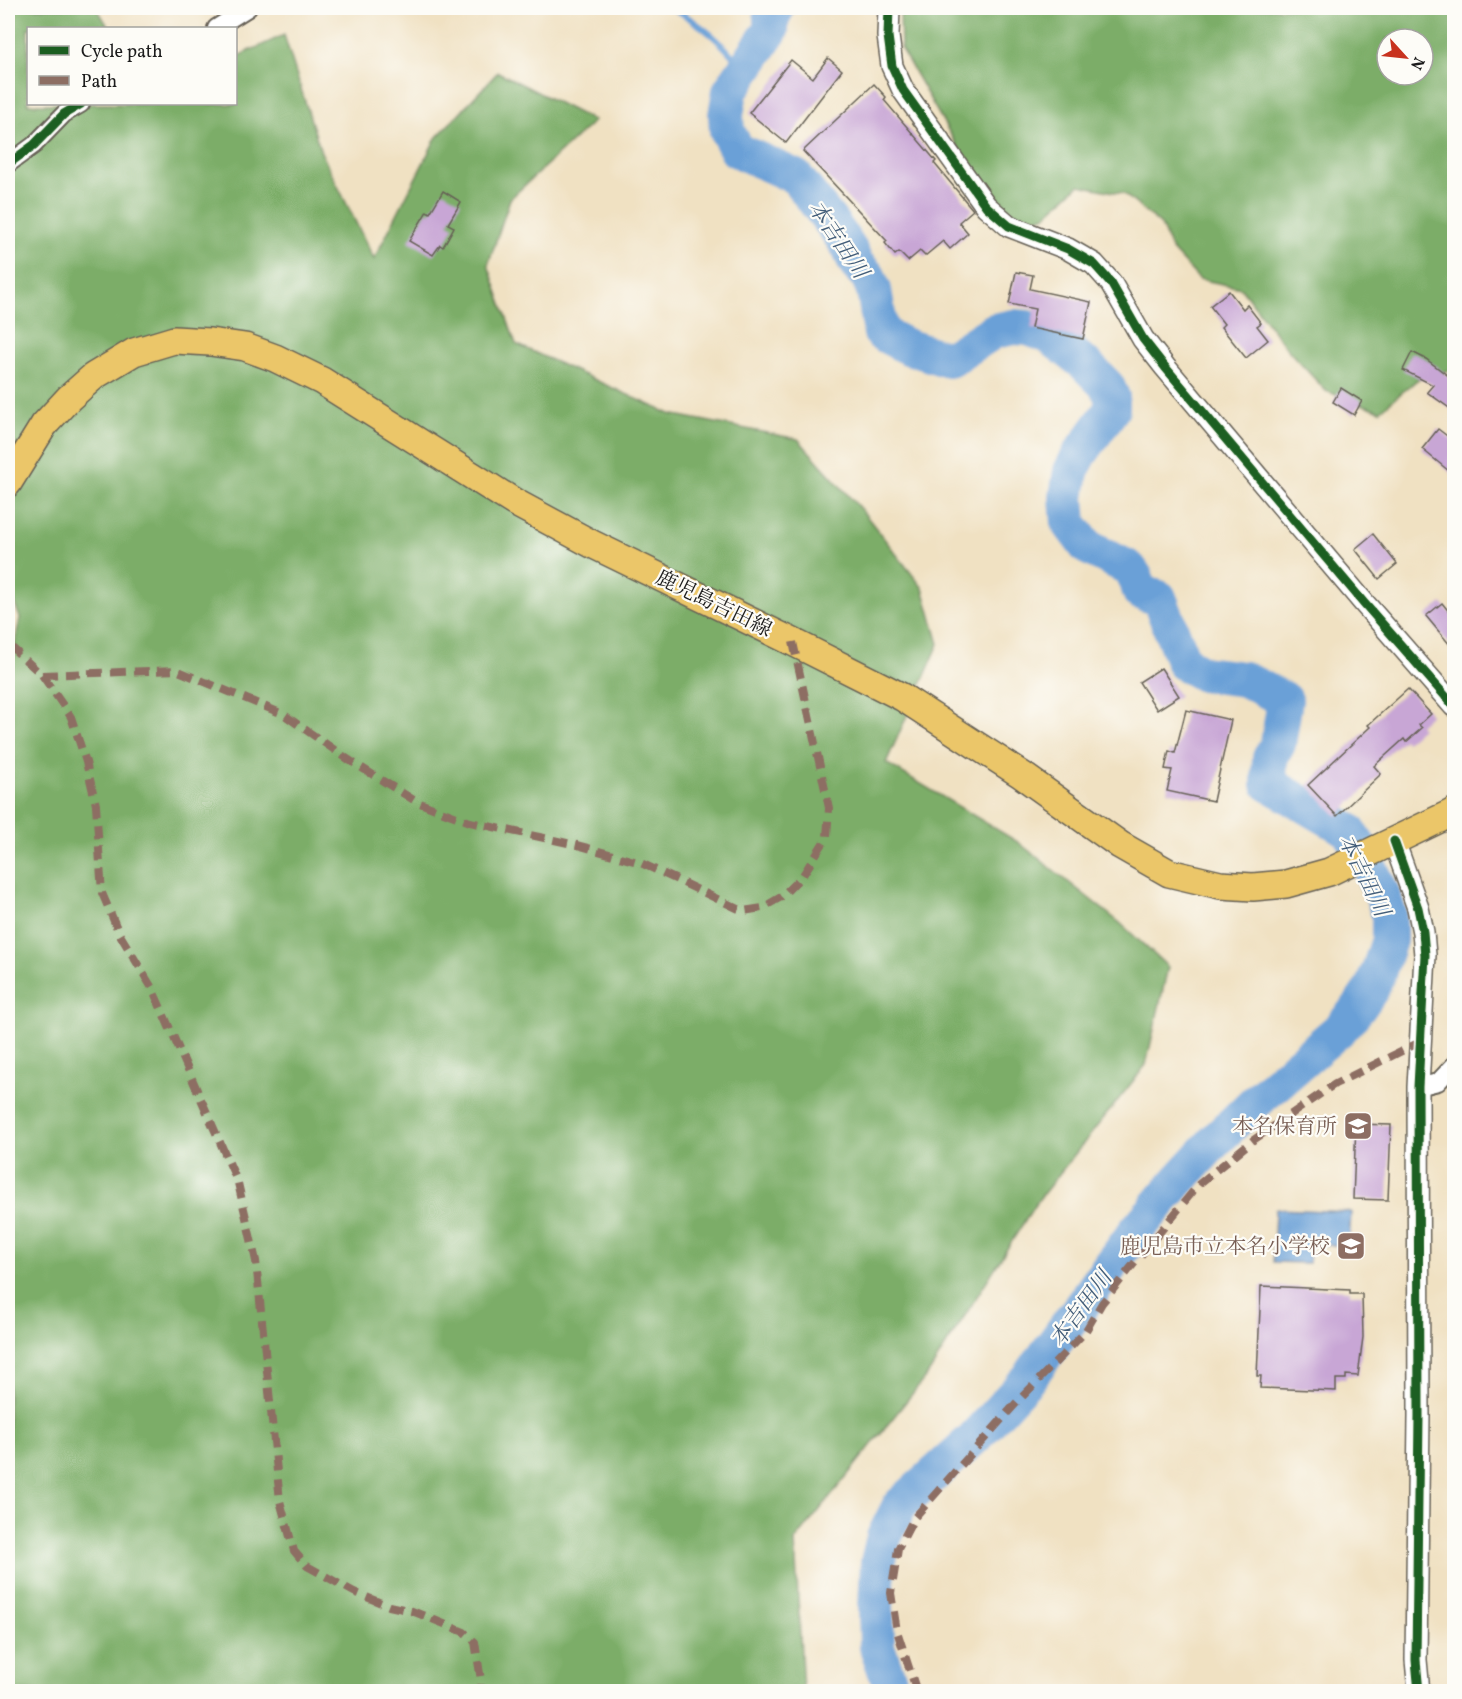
<svg xmlns="http://www.w3.org/2000/svg" width="1462" height="1699" font-family="Vollkorn,'Noto Serif JP',serif">
<style>
.forest{fill:#7cad68;stroke:#4c6442;stroke-width:1.5;fill-rule:evenodd}
.water{fill:#6aa0d7;stroke:#435e7a;stroke-width:1.5}
.lines{fill:none;stroke-linecap:round;stroke-linejoin:round}
.stream{stroke:#6aa0d7;stroke-width:6}
.river{stroke:#6aa0d7;stroke-width:36}
.building{fill:#c8a6d5}
.minor-casing{stroke:#666156;stroke-width:20}
.tertiary-casing{stroke:#666156;stroke-width:24}
.primary-casing{stroke:#666156;stroke-width:30}
.minor{stroke:#fff;stroke-width:16}
.tertiary{stroke:#fff;stroke-width:21}
.primary{stroke:#ebc669;stroke-width:27}
.quiet{stroke:#8d6e63;stroke-width:8;stroke-dasharray:15 8;stroke-linecap:butt}
.cycleway-casing{stroke:#fdfcf7;stroke-width:13}
.cycleway{stroke:#1b5e20;stroke-width:9}
.labels{text-anchor:middle;stroke-width:4.5;stroke-linejoin:round;paint-order:stroke}
.street-label{font-size:21px;fill:#1c1c1c;stroke:#fdfcf7}
.education-label{font-size:21px;fill:#785e54;stroke:#fdfcf7;text-anchor:end}
.water-label{font-size:22px;font-style:italic;fill:#435e7a;stroke:#fdfcf7}
</style>
<rect width="100%" height="100%" fill="#fdfcf7"/>
<filter id="ink" filterUnits="userSpaceOnUse"><feTurbulence type="fractalNoise" baseFrequency=".0167" numOctaves="2"/><feDisplacementMap in="SourceGraphic" scale="12" xChannelSelector="R" yChannelSelector="G"/><feConvolveMatrix kernelMatrix="1 2 1 2 8 2 1 2 1" color-interpolation-filters="sRGB"/></filter>
<filter id="wash" filterUnits="userSpaceOnUse"><feTurbulence type="fractalNoise" baseFrequency=".008" numOctaves="4" result="noise"/><feDisplacementMap in="SourceGraphic" scale="24" xChannelSelector="R" yChannelSelector="G"/><feGaussianBlur stdDeviation="1.35" result="paint"/><feColorMatrix in="noise" values="0 0 0 0 0 0 0 0 0 0 0 0 0 0 0 0 0 1.4 0 .05"/><feComposite in="paint" operator="in"/></filter>
<g filter="url(#wash)">
<rect width="100%" height="100%" fill="#f0e1c2"/>
<!-- forest -->
<g class="forest">
<polygon points="8,8 97,8 109,28 28,28 28,104 236,104 236,57 284,35 321,152 374,259 436,138 498,72 594,121 510,199 488,265 516,344 670,414 798,439 864,513 923,588 939,644 886,763 1018,842 1119,922 1168,967 1146,1065 1036,1203 928,1374 795,1541 803,1691 8,1691 8,677 20,618 8,585"/>
<path d="M900,8H1454V369L1417,380L1380,411L1326,391L1288,350L1241,288L1199,279L1171,249L1161,225L1124,194L1079,185L1046,215L1030,221L1015,215L998,198L963,156L901,49ZM1387,39H1423V75H1387Z"/>
</g>
<!-- water -->
<polygon class="water" points="1275,1209 1351,1212 1349,1246 1311,1244 1309,1263 1273,1262"/>
<g class="lines">
<!-- stream -->
<path class="stream" d="M673,8C702,25 723,42 743,69"/>
<!-- river -->
<polyline class="river" points="777,8 771,19 771,30 730,91 726,115 727,131 737,150 796,177 834,226 848,246 857,265 868,276 874,290 881,333 908,347 949,360 994,331 1014,327 1028,328 1049,336 1084,363 1107,386 1112,397 1112,409 1080,454 1071,471 1067,498 1069,523 1087,547 1129,568 1136,578 1140,592 1159,598 1184,663 1203,674 1244,679 1285,700 1278,744 1270,758 1269,784 1348,830 1359,846 1381,891 1389,914 1389,940 1379,970 1372,988 1359,1007 1341,1028 1254,1103 1213,1143 1178,1181 1135,1232 1028,1379 974,1438 900,1505 884,1537 878,1562 876,1607 877,1647 893,1692"/>
</g>
<g id="blocks">
<!-- building -->
<g class="building">
<polygon points="828,58 842,70 786,143 749,113 791,60 813,78"/>
<polygon points="874,84 886,97 884,100 936,161 934,163 973,210 959,222 968,233 950,249 943,241 925,256 920,251 908,261 899,252 895,255 885,243 887,241 803,151"/>
<polygon points="443,191 461,202 448,224 454,227 443,247 440,245 433,255 409,241 427,211 430,213"/>
<polygon points="1016,272 1033,275 1030,289 1091,302 1083,339 1031,328 1035,309 1009,304"/>
<polygon points="1229,291 1243,309 1247,305 1261,323 1257,326 1268,340 1246,358 1221,327 1224,324 1210,306"/>
<polygon points="1412,352 1426,359 1455,381 1455,412 1427,392 1433,385 1403,370"/>
<polygon points="1341,388 1362,401 1354,415 1333,402"/>
<polygon points="1438,429 1455,442 1455,476 1422,449"/>
<polygon points="1373,534 1397,564 1379,579 1355,549"/>
<polygon points="1442,603 1455,619 1455,651 1426,616"/>
<polygon points="1161,668 1179,696 1157,710 1139,682"/>
<polygon points="1408,689 1431,714 1419,725 1422,728 1406,742 1404,739 1374,766 1381,774 1337,816 1308,785 1370,727 1368,725"/>
<polygon points="1186,710 1231,720 1213,801 1167,791 1172,770 1165,769 1169,751 1175,753"/>
<polygon points="1356,1124 1391,1125 1388,1200 1353,1199"/>
<polygon points="1261,1286 1350,1290 1350,1294 1362,1294 1363,1337 1358,1376 1346,1375 1346,1379 1336,1379 1336,1391 1260,1388 1261,1376 1257,1376"/>
</g>
</g>
</g>
<g filter="url(#ink)">
<use href="#blocks" fill-opacity="0" stroke="#666156" stroke-width="1.5"/>
<g class="lines">
<!-- minor casing -->
<g class="minor-casing">
<g id="minor">
<polyline points="216,28 248,8"/>
<polyline points="8,164 34,145 64,114 81,104"/>
<polyline points="1418,1087 1438,1082 1454,1065"/>
</g>
</g>
<!-- tertiary casing -->
<g class="tertiary-casing">
<g id="tertiary">
<polyline points="889,8 888,36 892,66 903,90 986,206 1009,226 1068,249 1094,264 1111,283 1143,339 1165,367 1364,603 1454,706"/>
<polyline points="1394,841 1418,908 1423,932 1425,955 1418,1087 1419,1416 1416,1660 1419,1692"/>
</g>
</g>
<!-- primary casing -->
<g class="primary-casing">
<polyline id="primary" points="8,483 44,425 69,398 94,376 134,352 174,340 210,342 245,347 275,358 322,381 514,502 592,544 793,642 902,697 1022,775 1120,845 1169,873 1220,885 1253,887 1286,884 1329,872 1454,812"/>
</g>
<!-- minor -->
<use href="#minor" class="minor"/>
<!-- tertiary -->
<use href="#tertiary" class="tertiary"/>
<!-- primary -->
<use href="#primary" class="primary"/>
<!-- quiet -->
<g class="quiet">
<polyline points="8,644 42,675 71,717 86,762 96,805 102,893 119,933 152,988 238,1183 256,1261 280,1501 294,1551 307,1566 354,1592 389,1606 412,1611 464,1632 475,1642 481,1680 480,1692"/>
<polyline points="42,675 176,670 283,714 349,760 417,802 470,822 577,845 641,863 743,911 762,908 781,897 803,875 827,837 829,808 793,642"/>
<polyline points="917,1692 897,1631 891,1593 898,1549 914,1518 1018,1401 1085,1332 1102,1303 1199,1184 1252,1141 1335,1084 1420,1042"/>
</g>
<!-- cycleway casing -->
<g class="cycleway-casing">
<g id="cycleway">
<polyline points="889,8 888,36 892,66 903,90 986,206 1009,226 1068,249 1094,264 1111,283 1143,339 1165,367 1364,603 1454,706"/>
<polyline points="8,164 34,145 64,114 81,104"/>
<polyline points="1394,841 1418,908 1423,932 1425,955 1418,1087 1419,1416 1416,1660 1419,1692"/>
</g>
</g>
<!-- cycleway -->
<use href="#cycleway" class="cycleway"/>
</g>
</g>
<!-- icons -->
<defs>
<g id="school-square" transform="scale(1.5)"><rect x="-9" y="-9" width="18" height="18" rx="4" fill="#8d6e63" stroke="#fdfcf7"/><path d="M0-5L7-2L0 1L-7-2ZM-4 1L0 2.5L4 1V4Q0 6-4 4Z" fill="#fff"/></g>
</defs>
<g fill-rule="evenodd">
<use href="#school-square" x="1358" y="1126"/>
<use href="#school-square" x="1351" y="1246"/>
</g>
<g class="labels">
<!-- street labels -->
<g class="street-label">
<text transform="translate(714 603) rotate(26)" y="7">鹿児島吉田線</text>
</g>
<!-- education labels -->
<g class="education-label">
<text x="1337" y="1133">本名保育所</text>
<text x="1330" y="1253">鹿児島市立本名小学校</text>
</g>
<!-- water labels -->
<g class="water-label">
<text transform="translate(839 239) rotate(56)" y="8">本吉田川</text>
<text transform="translate(1365 875) rotate(64)" y="8">本吉田川</text>
<text transform="translate(1080 1308) rotate(-54)" y="8">本吉田川</text>
</g>
</g>
<!-- margin -->
<rect width="1462" height="1699" fill="none" stroke="#fdfcf7" stroke-width="30"/>
<!-- legend -->
<rect x="27" y="27" width="210" height="78" fill="#fdfcf7" stroke="#a3a29f" stroke-width="1.5"/>
<rect x="39" y="46" width="30" height="9" fill="#1b5e20" stroke="#a3a29f" stroke-width="1.5"/>
<text x="81" y="57" font-size="18" fill="#1c1c1c">Cycle path</text>
<rect x="39" y="76" width="30" height="9" fill="#8d6e63" stroke="#a3a29f" stroke-width="1.5"/>
<text x="81" y="87" font-size="18" fill="#1c1c1c">Path</text>
<!-- north arrow -->
<g transform="translate(1405 57) rotate(117)"><circle r="28" fill="#fdfcf7" stroke="#a3a29f" stroke-width="1.5"/>
<path d="M0-4.5L10 22L0 15L-10 22Z" fill="#c8321e"/>
<text y="-9" font-size="16" font-weight="bold" text-anchor="middle" fill="#1c1c1c">N</text>
</g>
</svg>
